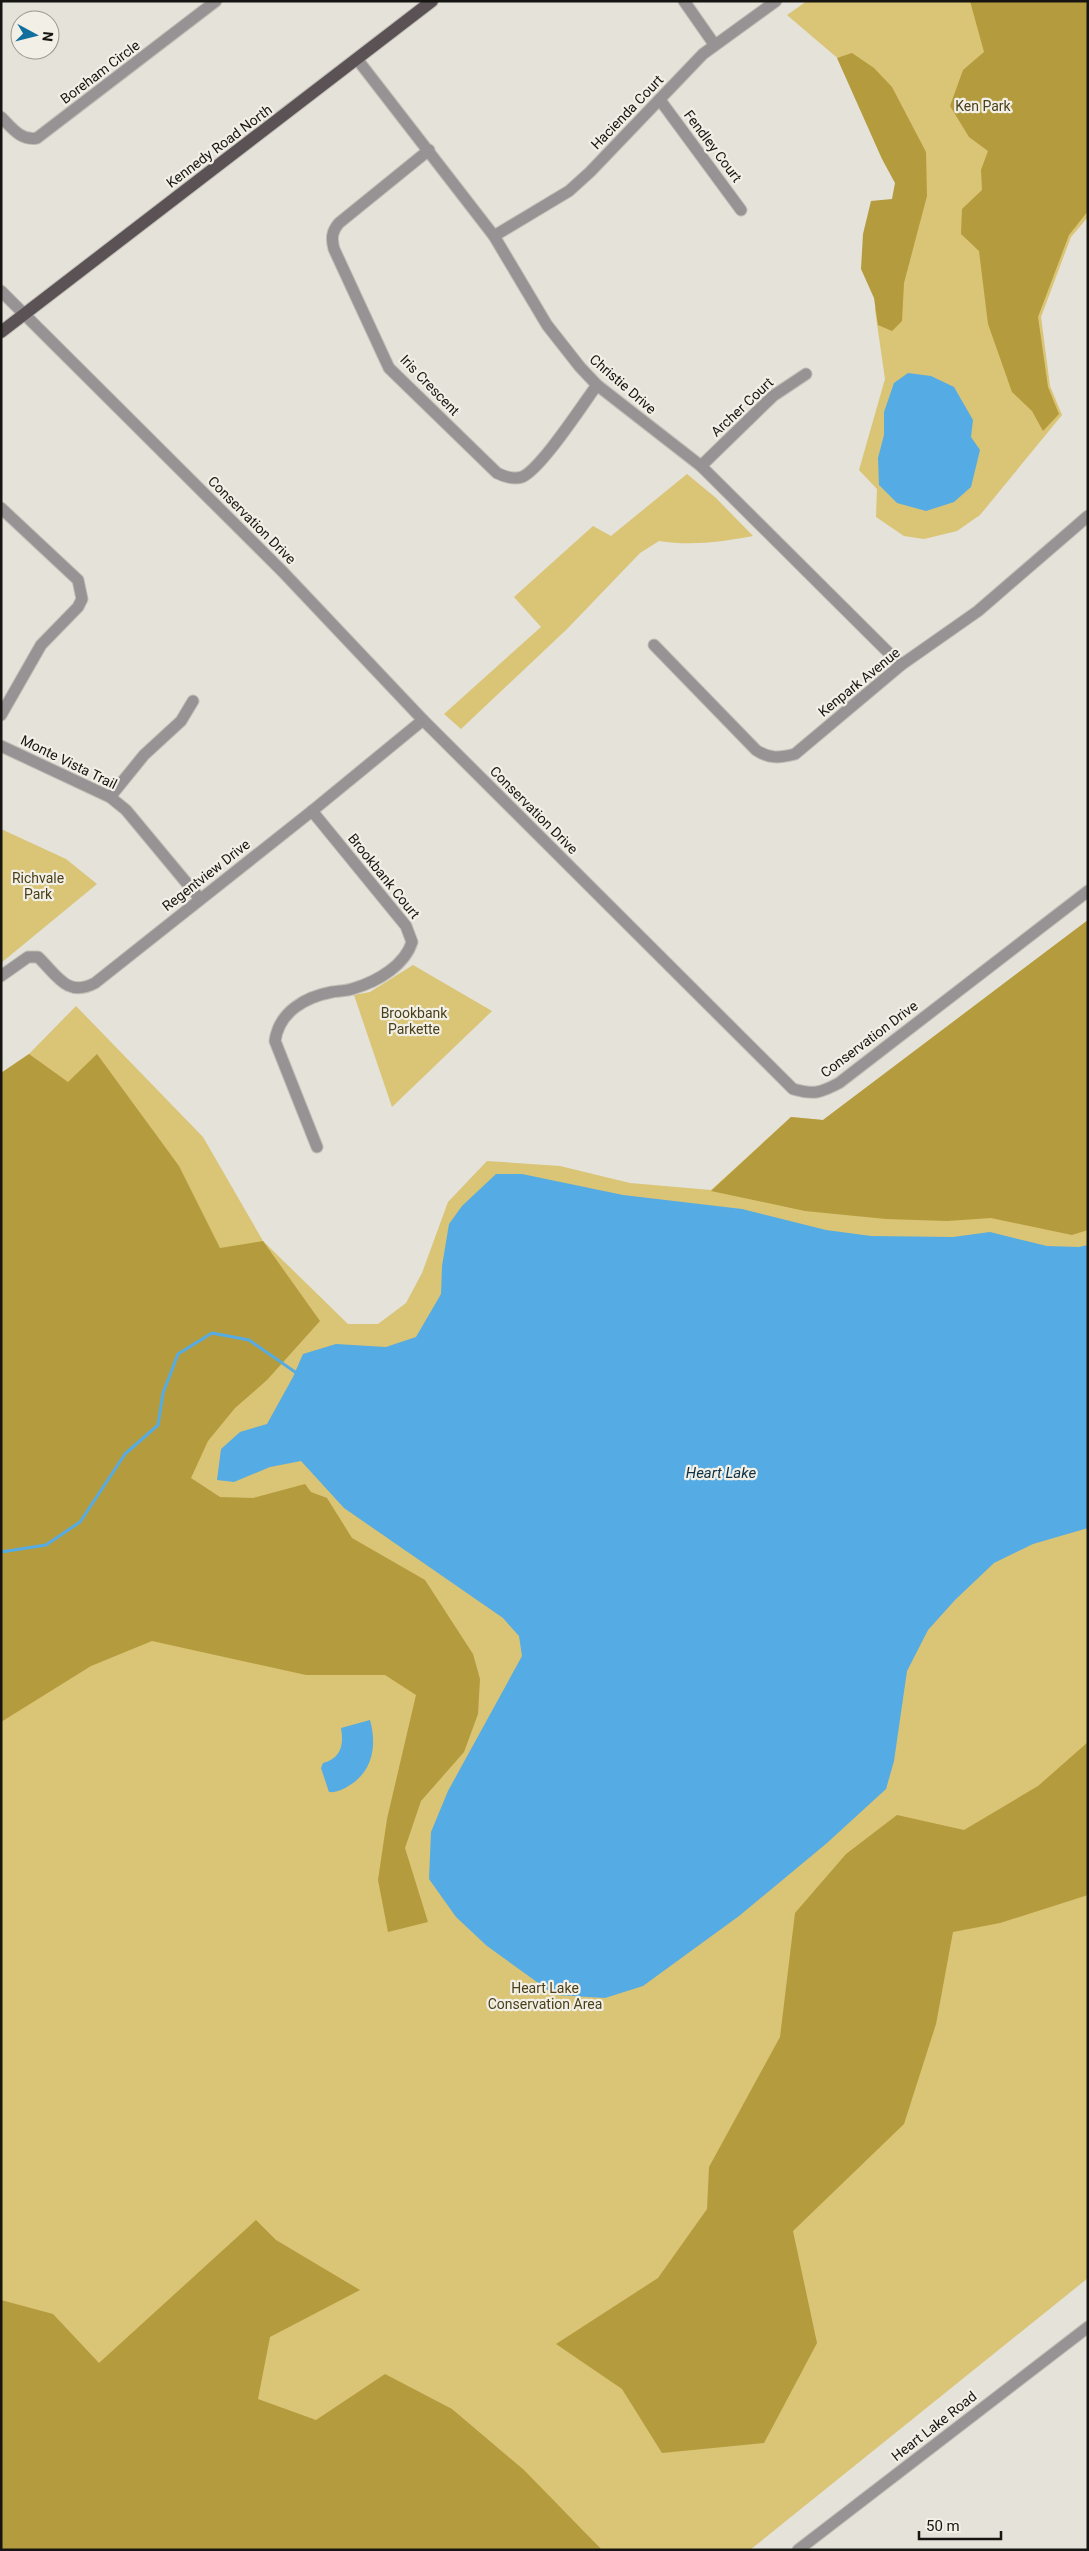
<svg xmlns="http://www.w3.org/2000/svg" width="1089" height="2551" font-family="Roboto,sans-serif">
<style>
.green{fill:#dac475}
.forest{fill:#b49b3d}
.water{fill:#55abe3}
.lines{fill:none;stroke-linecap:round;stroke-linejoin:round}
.stream{stroke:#55abe3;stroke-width:3}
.minor-casing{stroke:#bfbdb5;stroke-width:13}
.major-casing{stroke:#bfbdb5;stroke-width:14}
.minor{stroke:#979394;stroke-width:11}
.major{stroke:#5a5254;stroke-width:12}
.labels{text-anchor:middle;stroke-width:4.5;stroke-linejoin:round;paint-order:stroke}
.street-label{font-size:14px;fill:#161512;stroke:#f2efe6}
.park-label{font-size:14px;fill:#4a3f18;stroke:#f2efe6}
.water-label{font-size:15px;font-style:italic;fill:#0b3248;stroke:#f2efe6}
</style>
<rect width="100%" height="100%" fill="#e4e2d9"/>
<!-- green -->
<g class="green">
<polygon points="807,1 1088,1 1088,217 1071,237 1041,317 1050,386 1062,415 980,515 957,531 924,539 904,536 876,517 877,489 859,470 885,379 875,310 901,177 855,73 787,15"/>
<path d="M687,474L716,498L753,536C722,542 691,546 659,541L640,553L567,629L461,729L444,714L541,627L514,597L593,526L611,536Z"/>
<polygon points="1,829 66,859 97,884 1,963"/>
<polygon points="1088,920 1088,2278 750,2550 1,2550 1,1073 29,1054 76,1006 203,1137 263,1241 348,1324 378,1324 406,1303 422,1273 448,1202 487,1161 560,1166 630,1183 711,1190 791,1117 823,1120"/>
<polygon points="413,965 492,1011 392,1107 354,995 370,992"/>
</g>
<!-- forest -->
<g class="forest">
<polygon points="970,1 1088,1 1088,211 1069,235 1038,317 1048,387 1059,414 1043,431 1032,411 1012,392 988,324 979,251 961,234 962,209 982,190 981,170 988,151 969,137 950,106 963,70 984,52"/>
<polygon points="852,53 874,68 892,87 926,152 927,196 904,283 902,321 892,331 878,325 874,298 861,269 863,234 871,201 892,199 895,183 882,159 837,58"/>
<polygon points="1088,920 1088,1230 1072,1235 991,1218 947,1221 886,1219 805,1211 711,1191 791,1117 823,1120"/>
<polygon points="29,1054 68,1082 97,1054 179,1166 220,1248 263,1241 320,1321 267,1380 235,1408 208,1441 191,1478 220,1497 253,1498 305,1484 311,1492 327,1498 352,1538 425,1580 473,1654 480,1679 478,1714 464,1752 421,1801 405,1848 428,1922 388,1932 378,1880 387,1819 416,1695 385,1675 306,1675 152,1641 91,1666 1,1722 1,1073"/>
<polygon points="1088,1742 1088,1895 1000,1923 953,1932 936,2024 904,2124 793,2231 817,2343 764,2443 662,2453 622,2389 556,2344 658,2278 707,2209 709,2167 780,2037 795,1913 846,1854 897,1815 964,1830 1038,1786"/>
<polygon points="256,2220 276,2240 360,2290 270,2337 258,2399 316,2420 385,2374 452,2409 524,2470 602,2550 1,2550 1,2300 53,2314 99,2363"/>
</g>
<!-- water -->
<g class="water">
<polygon points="908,373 931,376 954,387 973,420 971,437 980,450 971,487 954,502 926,511 897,503 879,485 878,458 884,435 884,412 894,383"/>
<polygon points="496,1174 522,1174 623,1195 742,1209 826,1230 871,1236 953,1237 990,1232 1047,1246 1079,1247 1088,1245 1088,1528 1033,1544 994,1563 955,1600 928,1630 907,1671 894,1761 886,1789 827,1843 739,1916 643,1986 605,1998 555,1995 487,1946 456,1917 429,1879 431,1832 448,1791 522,1656 519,1636 503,1618 344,1508 301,1461 270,1467 234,1482 217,1480 221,1449 240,1432 267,1424 293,1377 303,1354 336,1344 386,1347 416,1337 441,1294 442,1266 449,1224 462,1206"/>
<path d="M370,1720C377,1745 373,1771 350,1785C344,1789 336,1793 329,1792L321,1768L323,1763C341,1758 344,1745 341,1728Z"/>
</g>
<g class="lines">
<!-- stream -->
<polyline class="stream" points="1,1552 46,1545 80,1522 125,1454 158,1425 163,1393 178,1354 212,1333 249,1340 298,1374"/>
<!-- minor casing -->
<g class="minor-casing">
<g id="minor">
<polyline points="684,1 714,44"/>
<polyline points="357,59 494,236 547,325 580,367 597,385 701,466 901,665"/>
<polyline points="660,100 741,210"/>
<path d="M1,117C12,128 21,141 37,138L216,1"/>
<path d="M429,150L339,223C332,231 331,238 334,249L389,368L497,473C505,477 513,480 522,477C541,469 583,404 597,385"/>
<polyline points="494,236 569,191 590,172 703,54 776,1"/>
<path d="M1,291L283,572L423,720L793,1089C814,1095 820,1093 839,1083L1088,891"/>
<polyline points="701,466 773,396 806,374"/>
<polyline points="1,508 78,580 82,599 78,607 41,645 1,715"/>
<path d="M654,645L756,750C769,759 780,758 795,754L901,665L978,611L1088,516"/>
<polyline points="1,746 110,797 126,810 200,899"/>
<polyline points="110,797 144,755 181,721 193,701"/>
<path d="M312,811L406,926L412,942C405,965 378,981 355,988C348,991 339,991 332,992C305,997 279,1012 275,1041L317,1147"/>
<path d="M1,976L28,957H38C57,975 67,998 95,983L312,811L423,720"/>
<polyline points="798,2550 1088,2327"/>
</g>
</g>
<!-- major casing -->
<g class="major-casing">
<polyline id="major" points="1,332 432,1"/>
</g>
<!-- minor -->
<use href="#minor" class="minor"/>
<!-- major -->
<use href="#major" class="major"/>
</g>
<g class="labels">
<!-- street labels -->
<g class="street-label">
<text transform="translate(100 72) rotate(-37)" y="5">Boreham Circle</text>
<text transform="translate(627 112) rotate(-46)" y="5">Hacienda Court</text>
<text transform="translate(219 146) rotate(-37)" y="5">Kennedy Road North</text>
<text transform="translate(713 146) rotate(53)" y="5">Fendley Court</text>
<text transform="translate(623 384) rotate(41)" y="5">Christie Drive</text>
<text transform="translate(430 385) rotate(46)" y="5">Iris Crescent</text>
<text transform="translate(742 407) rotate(-43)" y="5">Archer Court</text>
<text transform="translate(252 520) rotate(45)" y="5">Conservation Drive</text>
<text transform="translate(859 682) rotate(-39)" y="5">Kenpark Avenue</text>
<text transform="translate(69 762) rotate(26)" y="5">Monte Vista Trail</text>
<text transform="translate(534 810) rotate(45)" y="5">Conservation Drive</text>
<text transform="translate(206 875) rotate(-38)" y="5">Regentview Drive</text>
<text transform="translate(384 876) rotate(51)" y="5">Brookbank Court</text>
<text transform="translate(869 1039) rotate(-37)" y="5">Conservation Drive</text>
<text transform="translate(934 2426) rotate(-38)" y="5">Heart Lake Road</text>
</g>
<!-- park labels -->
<g class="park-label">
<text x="983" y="111">Ken Park</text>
<text x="38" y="883">Richvale<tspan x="38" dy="16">Park</tspan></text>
<text x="414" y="1018">Brookbank<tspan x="414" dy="16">Parkette</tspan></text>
<text x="545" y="1993">Heart Lake<tspan x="545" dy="16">Conservation Area</tspan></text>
</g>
<!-- water labels -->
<g class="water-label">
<text x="721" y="1478">Heart Lake</text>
</g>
</g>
<!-- border -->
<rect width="1089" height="2551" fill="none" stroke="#161512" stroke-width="5"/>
<!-- north arrow -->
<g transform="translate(35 35) rotate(97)"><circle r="24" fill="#f2efe6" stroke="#9a9891"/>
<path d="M0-4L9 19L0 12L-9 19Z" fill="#106f9d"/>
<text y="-8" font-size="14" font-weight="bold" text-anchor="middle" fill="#161512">N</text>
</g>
<!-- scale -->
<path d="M919 2531v8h82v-8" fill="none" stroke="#161512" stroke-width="2.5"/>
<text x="926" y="2531" font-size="15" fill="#161512" stroke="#f2efe6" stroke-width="4" paint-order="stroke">50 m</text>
</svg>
